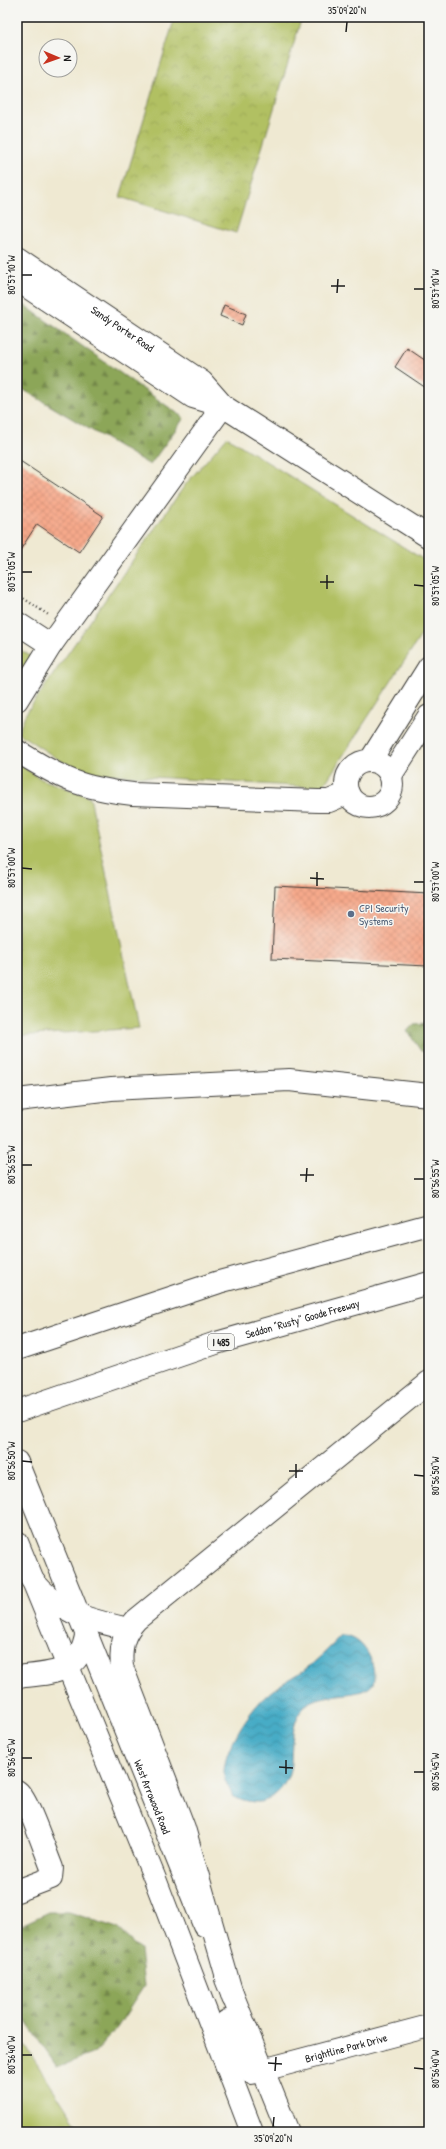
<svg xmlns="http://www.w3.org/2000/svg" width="446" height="2149" font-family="'Patrick Hand',sans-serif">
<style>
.grass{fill:#b1c062;stroke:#666e3f}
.forest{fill:url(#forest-firs);stroke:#54613a}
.park{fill:url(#park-crowns);stroke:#666e3f}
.water{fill:url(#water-waves);stroke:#326471}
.building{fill:url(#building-cross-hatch)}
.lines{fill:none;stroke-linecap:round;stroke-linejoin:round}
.minor-casing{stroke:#3c3b37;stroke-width:24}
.major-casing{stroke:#3c3b37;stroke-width:24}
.highway-casing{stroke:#3c3b37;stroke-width:24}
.path{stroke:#3c3b37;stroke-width:2.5;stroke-dasharray:1 3;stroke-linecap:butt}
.minor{stroke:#fff;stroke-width:22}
.major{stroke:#fff;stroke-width:22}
.highway{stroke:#fff;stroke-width:22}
.ticks{fill:none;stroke:#1c1c1c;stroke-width:1.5}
.service-dot{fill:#5c6f8a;stroke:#f6f6f2;stroke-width:1.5}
.labels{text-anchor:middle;stroke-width:3;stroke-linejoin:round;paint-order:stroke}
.shield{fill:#f6f6f2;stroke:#5d5d5c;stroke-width:1}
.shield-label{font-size:10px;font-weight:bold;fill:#1c1c1c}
.street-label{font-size:11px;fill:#1c1c1c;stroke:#f6f6f2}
.service-label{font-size:11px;fill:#4e5e75;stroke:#f6f6f2;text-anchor:start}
.neatline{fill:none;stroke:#1c1c1c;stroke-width:1.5}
.ticks-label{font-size:10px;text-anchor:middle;fill:#1c1c1c}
</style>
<defs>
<pattern id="forest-firs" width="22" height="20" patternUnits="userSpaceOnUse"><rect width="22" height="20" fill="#8ca658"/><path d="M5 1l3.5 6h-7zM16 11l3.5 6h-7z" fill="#728648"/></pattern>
<pattern id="park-crowns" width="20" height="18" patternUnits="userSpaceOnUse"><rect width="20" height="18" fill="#b1c062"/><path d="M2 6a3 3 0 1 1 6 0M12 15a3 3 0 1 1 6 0" fill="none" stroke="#98a454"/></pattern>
<pattern id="water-waves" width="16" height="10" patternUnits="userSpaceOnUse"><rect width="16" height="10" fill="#47acc6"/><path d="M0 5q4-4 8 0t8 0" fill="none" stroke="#3a8ba0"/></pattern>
<pattern id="building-cross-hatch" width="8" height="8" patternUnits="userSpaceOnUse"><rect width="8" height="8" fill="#f6a98b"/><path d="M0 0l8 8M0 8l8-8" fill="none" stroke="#d29177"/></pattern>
</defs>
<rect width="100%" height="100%" fill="#f6f6f2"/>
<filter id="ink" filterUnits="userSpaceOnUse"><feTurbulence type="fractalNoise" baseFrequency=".025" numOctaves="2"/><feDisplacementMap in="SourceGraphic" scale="8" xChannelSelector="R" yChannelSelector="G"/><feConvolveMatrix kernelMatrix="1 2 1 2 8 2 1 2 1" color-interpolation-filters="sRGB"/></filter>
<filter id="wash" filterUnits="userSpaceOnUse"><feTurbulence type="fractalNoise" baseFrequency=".012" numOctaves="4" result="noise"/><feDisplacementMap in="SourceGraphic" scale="16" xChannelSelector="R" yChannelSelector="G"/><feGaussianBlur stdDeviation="0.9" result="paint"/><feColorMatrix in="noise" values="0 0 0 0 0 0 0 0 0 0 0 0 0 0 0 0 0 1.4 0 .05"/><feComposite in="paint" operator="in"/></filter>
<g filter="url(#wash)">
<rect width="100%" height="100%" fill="#efe9d2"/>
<!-- grass -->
<g class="grass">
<polygon points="227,437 429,563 429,623 322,788 91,773 61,761 18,733 25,715 185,485"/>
<polygon points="17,648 37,660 17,697"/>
<polygon points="17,763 41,779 90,797 139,1028 17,1036"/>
<polygon points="17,2033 81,2132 17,2132"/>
</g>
<!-- forest -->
<g class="forest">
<polygon points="17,300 184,418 150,465 17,386"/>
<polygon points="429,1023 429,1052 421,1051 407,1031 414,1024"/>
<polygon points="49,1912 69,1912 117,1928 140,1950 144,1986 117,2028 94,2053 57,2067 17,2009 17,1927"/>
</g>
<!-- park -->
<polygon class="park" points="175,17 302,17 236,233 120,197"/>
<!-- water -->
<path class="water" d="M341,1636C364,1635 378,1665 373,1684C361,1700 318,1689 302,1709C291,1725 292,1745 291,1763C290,1778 279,1797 264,1801C255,1804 243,1800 234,1797C230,1790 225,1783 224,1775C222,1752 250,1709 267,1695C278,1685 291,1679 303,1671C317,1661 329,1648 341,1636Z"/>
<g id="blocks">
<!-- building -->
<g class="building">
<polygon points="224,305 246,314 242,325 220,316"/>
<polygon points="407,348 429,363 429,390 395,367"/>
<polygon points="17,459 103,516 79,552 37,524 17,555"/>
<polygon points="275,886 429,894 428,966 272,959"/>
</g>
</g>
</g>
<g filter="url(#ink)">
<use href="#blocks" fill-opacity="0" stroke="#3c3b37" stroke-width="1"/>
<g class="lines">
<!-- minor casing -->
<g class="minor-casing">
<g id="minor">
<path id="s1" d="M17,258L202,382L223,406L429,537"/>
<polyline points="17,280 193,397 223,406"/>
<polyline points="17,623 51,645"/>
<polyline points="17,700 51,645 223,406"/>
<path d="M17,751C62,779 80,788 133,794L318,801H329L348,793"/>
<circle cx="369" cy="784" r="23"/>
<polyline points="370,761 429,667"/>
<polyline points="391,775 429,716"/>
<path d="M17,1791C27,1796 46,1854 52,1868L51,1878L17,1891"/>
<path id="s2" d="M263,2070L429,2026"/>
</g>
</g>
<!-- major casing -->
<g class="major-casing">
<g id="major">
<path id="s3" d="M17,1462L204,1925"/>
<polyline points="17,1542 155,1879 252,2132"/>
<polyline points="226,1979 288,2132"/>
<polyline points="227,2021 245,2066 252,2073 263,2070"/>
</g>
</g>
<!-- highway casing -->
<g class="highway-casing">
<g id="highway">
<polyline points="17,1100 111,1089 289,1080 429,1095"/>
<polyline points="17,1349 219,1282 429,1225"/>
<path id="s4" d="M17,1411L216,1343L429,1283"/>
<path d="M32,1580C61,1614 86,1619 128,1629"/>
<path d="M17,1677C50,1673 79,1675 86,1636"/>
<path d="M233,1998L184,1828L122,1667C120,1647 123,1634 136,1620L429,1382"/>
</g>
</g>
<!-- path -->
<polyline class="path" points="17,594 50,616"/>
<!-- minor -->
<use href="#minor" class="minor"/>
<!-- major -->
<use href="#major" class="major"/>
<!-- highway -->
<use href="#highway" class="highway"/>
</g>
</g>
<!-- ticks -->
<path class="ticks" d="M346,32L347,22M22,275H32M331,286H345M414,289H424M337,293L338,279M22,572H32M320,582H334M414,585L424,586M327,589V575M22,868L32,869M310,878L324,879M414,882H424M317,886V872M22,1165H32M300,1175H314M414,1179H424M306,1182L307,1168M22,1461L32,1462M289,1471H303M414,1475L424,1476M296,1478V1464M22,1758H32M279,1767L293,1768M414,1772H424M286,1774V1760M22,2055H32M268,2063L282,2064M414,2068L424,2069M275,2071L276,2057M273,2127L274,2117"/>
<!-- markers -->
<circle class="service-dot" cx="351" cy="914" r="4"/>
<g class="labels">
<!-- shield labels -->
<rect class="shield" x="208" y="1334" width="26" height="16" rx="3"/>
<g class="shield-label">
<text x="221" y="1346">I 485</text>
</g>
<!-- street labels -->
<g class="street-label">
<text dy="4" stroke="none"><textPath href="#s1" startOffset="127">Sandy Porter Road</textPath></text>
<text dy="4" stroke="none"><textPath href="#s4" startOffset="300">Seddon "Rusty" Goode Freeway</textPath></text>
<text dy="4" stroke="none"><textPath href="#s3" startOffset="361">West Arrowood Road</textPath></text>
<text dy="4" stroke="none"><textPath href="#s2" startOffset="86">Brightline Park Drive</textPath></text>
</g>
<!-- service labels -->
<g class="service-label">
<text x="359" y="912">CPI Security<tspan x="359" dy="13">Systems</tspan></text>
</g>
</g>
<!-- margin -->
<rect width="446" height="2149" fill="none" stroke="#f6f6f2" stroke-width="44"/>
<!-- north arrow -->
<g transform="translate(58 58) rotate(92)"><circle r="19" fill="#f6f6f2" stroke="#9f9f9c"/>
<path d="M0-3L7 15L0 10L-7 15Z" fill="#c8321e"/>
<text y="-6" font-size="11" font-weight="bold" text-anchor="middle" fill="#1c1c1c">N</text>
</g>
<rect x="22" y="22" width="402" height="2105" class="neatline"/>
<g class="ticks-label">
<text x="347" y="14">35°09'20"N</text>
<text transform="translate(11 275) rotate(-90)" y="4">80°57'10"W</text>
<text transform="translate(435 289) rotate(-90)" y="4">80°57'10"W</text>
<text transform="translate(11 572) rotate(-90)" y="4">80°57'05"W</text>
<text transform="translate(435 586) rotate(-90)" y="4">80°57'05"W</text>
<text transform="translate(11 868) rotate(-90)" y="4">80°57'00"W</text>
<text transform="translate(435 882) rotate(-90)" y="4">80°57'00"W</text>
<text transform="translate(11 1165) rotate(-90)" y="4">80°56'55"W</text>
<text transform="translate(435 1179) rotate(-90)" y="4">80°56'55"W</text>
<text transform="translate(11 1461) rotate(-90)" y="4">80°56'50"W</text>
<text transform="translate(435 1476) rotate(-90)" y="4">80°56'50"W</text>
<text transform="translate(11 1758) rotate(-90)" y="4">80°56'45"W</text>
<text transform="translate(435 1772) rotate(-90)" y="4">80°56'45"W</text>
<text transform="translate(11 2055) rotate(-90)" y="4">80°56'40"W</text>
<text transform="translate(435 2069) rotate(-90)" y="4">80°56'40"W</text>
<text x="273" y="2142">35°09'20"N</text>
</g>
</svg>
